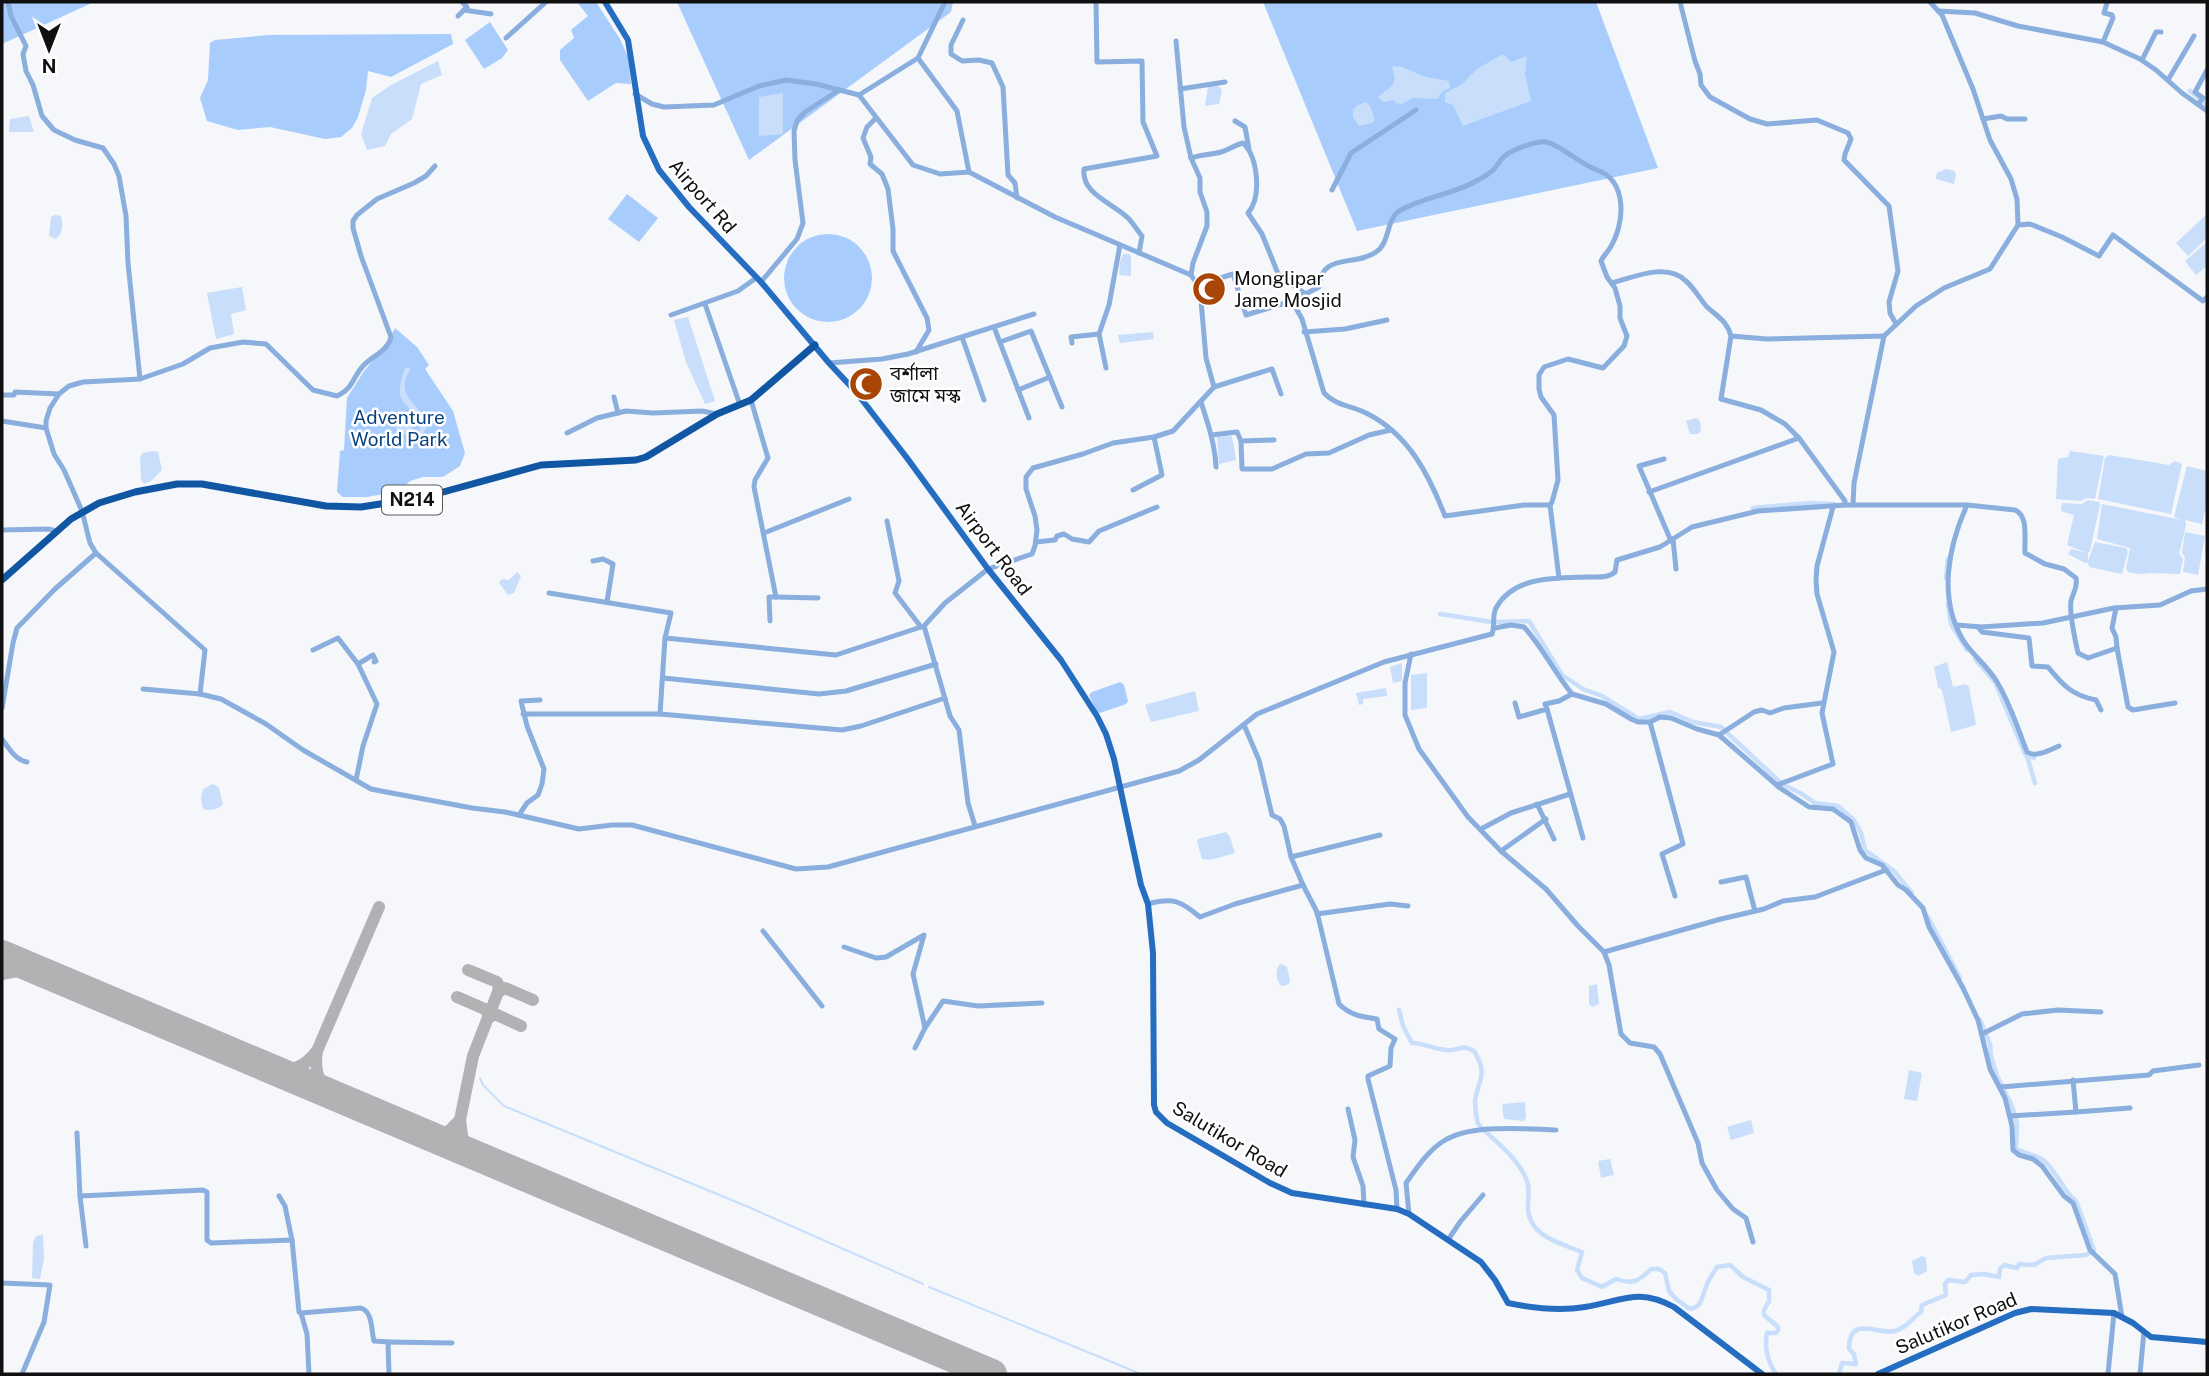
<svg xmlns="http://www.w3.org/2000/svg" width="2209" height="1376" font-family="'Public Sans','Noto Sans Bengali',sans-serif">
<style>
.green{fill:#a8cdfd}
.water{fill:#c8defb}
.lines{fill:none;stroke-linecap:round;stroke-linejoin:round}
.stream{stroke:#c8defb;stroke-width:2}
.canal{stroke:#c8defb;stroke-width:4.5}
.taxiway{stroke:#b0b2b4;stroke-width:12}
.runway{stroke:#b0b2b4;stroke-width:30}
.minor{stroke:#8aaedd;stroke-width:5}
.major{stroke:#256dc1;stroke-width:6}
.highway{stroke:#1056a3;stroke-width:7}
.labels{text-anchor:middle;stroke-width:5;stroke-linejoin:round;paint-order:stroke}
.shield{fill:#fff;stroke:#585858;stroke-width:2}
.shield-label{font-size:18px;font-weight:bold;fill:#101011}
.street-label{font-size:19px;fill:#101011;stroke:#fff}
.poi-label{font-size:19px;fill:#101011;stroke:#fff;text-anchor:start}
.park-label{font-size:19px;fill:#0b427e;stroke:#fff}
</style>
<rect width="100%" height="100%" fill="#f5f7fa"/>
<!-- green -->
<g class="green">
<polygon points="2,2 94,2 2,44"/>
<polygon points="577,2 596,2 620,39 628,57 631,84 616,83 588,101 560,60 560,50 574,38 571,30 588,16"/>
<polygon points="677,2 953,2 951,12 749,160"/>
<polygon points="1263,2 1596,2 1658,168 1357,231"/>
<polygon points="490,22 508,50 502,58 484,69 465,40"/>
<polygon points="451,34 453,44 391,77 368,71 366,90 358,117 352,128 341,137 325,139 270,127 238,130 207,121 200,98 208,80 210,43 215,40 268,35"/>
<polygon points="627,194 658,218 639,242 608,219"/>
<circle cx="828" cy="278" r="44"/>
<polygon points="395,328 417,347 429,365 425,369 453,411 465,453 460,466 443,477 423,477 410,481 400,491 367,497 343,497 337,492 340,451 344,450 347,398 364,371 384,348"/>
<polygon points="1120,682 1124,685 1128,701 1126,704 1100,713 1097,712 1089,695 1092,692"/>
</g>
<!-- water -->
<g class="water">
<polygon points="1503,54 1511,62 1527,56 1525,74 1531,101 1463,126 1453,105 1445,102 1445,93 1461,85 1477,69"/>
<polygon points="438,61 442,75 421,84 412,119 391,134 385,146 367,150 361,134 372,98 391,85"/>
<path d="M1393,66L1402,67L1426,77L1449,81L1450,88L1443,91L1437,99L1413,98L1402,104L1395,103L1394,100L1384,102L1378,97C1390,86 1399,87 1392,68Z"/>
<polygon points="1208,86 1218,86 1222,90 1219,104 1205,106"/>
<polygon points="783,93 783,134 759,136 759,97"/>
<polygon points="1366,102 1370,106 1375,120 1372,123 1359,126 1353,117 1353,110 1358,105"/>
<polygon points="29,116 34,132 9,132 10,119"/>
<polygon points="1946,169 1954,171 1956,174 1954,184 1936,179 1937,173"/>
<polygon points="2207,214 2207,238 2188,256 2176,243"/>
<path d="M55,215L61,216C63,224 63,234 56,239L49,236L51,217Z"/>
<polygon points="2207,242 2207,266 2196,275 2185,261"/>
<polygon points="1123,254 1129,254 1131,256 1131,276 1119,275 1120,262"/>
<polygon points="242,287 246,310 231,314 234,334 216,339 207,293"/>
<polygon points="688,317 715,401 705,404 686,362 674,320"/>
<polygon points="1153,332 1154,339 1120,343 1118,335"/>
<path d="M409,367L410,370C394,397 419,402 428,424L419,442L415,439L421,427C411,397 390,411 405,368Z"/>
<circle cx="404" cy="425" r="9"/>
<polygon points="1696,418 1700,421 1701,431 1698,434 1690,434 1686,421"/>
<polygon points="1232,436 1236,460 1219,464 1217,437"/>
<polygon points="153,451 158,452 162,470 151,481 144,484 141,479 140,457 143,453"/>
<polygon points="2070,451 2104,456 2095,499 2086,498 2081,501 2056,499 2058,459 2068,457"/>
<polygon points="2109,455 2169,465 2175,461 2182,464 2171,514 2098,499 2105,458"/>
<polygon points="2187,466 2207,471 2207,503 2202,524 2185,520 2186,525 2179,554 2183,559 2180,574 2151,573 2140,574 2128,572 2126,569 2130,548 2097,539 2102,504 2182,520 2174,517"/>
<polygon points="2088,500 2099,502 2100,505 2090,551 2088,553 2088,561 2095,542 2126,548 2128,552 2122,574 2089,567 2088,562 2085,563 2068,554 2071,549 2087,553 2067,545 2074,515 2061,511 2062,503 2082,504"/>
<polygon points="2185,532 2205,536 2198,575 2183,572 2185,557 2182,553"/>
<polygon points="517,572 521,576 514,593 508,595 499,583 502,579 509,580"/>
<polygon points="1947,662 1953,687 1966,684 1969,687 1976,725 1951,732 1942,690 1938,687 1934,667"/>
<polygon points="1402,663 1402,681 1393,683 1390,667"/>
<polygon points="1427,673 1427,708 1411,710 1411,675"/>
<polygon points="1386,688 1387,696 1363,699 1363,704 1359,705 1356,693"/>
<polygon points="1195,691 1199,711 1151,722 1145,705"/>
<path d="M213,784L219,788L223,804C218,810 210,811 203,809L201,799L203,789Z"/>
<polygon points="1226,832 1230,837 1235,853 1210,860 1202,859 1197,842 1198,839"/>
<path d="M1282,964L1287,967L1290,980L1289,984L1282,986C1276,982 1275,971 1279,965Z"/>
<polygon points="1597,984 1599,1004 1592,1007 1589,1004 1589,986"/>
<polygon points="1909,1070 1922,1073 1917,1101 1904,1099"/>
<polygon points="1525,1102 1526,1117 1524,1121 1504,1119 1502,1106 1503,1104"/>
<polygon points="1751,1120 1754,1133 1731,1140 1727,1127"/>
<polygon points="1610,1159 1614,1175 1601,1178 1598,1161"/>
<polygon points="43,1235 44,1259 40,1279 32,1278 33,1242 36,1236"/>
<polygon points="1922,1256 1926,1258 1927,1271 1918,1276 1914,1273 1912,1261"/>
</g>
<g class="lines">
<!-- stream -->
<g class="stream">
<polyline points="480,1078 483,1085 504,1106 746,1206 923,1284"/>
<polyline points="929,1287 1141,1374"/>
</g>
<!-- canal -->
<g class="canal">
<polyline points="2190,91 2207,105"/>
<polyline points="1753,508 1809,503 1834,504"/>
<polyline points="1946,578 1948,559"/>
<polyline points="1948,604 1951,624 1967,650"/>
<polyline points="1440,614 1492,622"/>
<polyline points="1497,622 1529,621 1562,675 1583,689 1602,696 1639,719 1670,712 1693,722 1721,727 1782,784 1802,794 1815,803 1838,806 1854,820 1861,833 1865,850 1894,871 1912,893"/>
<polyline points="1975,659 1995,682 2025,754 2034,758"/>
<polyline points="2027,756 2035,783"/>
<polyline points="1928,917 1960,978"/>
<path d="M1399,1010L1403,1026L1412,1043C1423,1043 1434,1049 1446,1050C1458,1052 1460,1043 1474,1051C1489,1076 1478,1078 1475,1101C1475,1108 1476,1116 1478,1124C1495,1142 1518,1157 1527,1181C1530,1190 1528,1199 1528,1208C1529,1237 1561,1243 1582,1252L1577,1270L1582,1278L1602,1287L1616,1279C1633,1285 1639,1281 1651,1269H1659L1665,1273L1669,1291L1676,1299L1690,1309C1703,1306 1701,1298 1706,1287C1708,1281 1713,1273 1717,1267L1730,1265L1743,1277L1769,1290V1301L1764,1310V1315L1778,1327V1330L1776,1333H1767C1764,1348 1768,1362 1776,1374"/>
<path d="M1839,1374L1842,1363L1856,1364L1854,1354L1849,1349C1849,1314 1878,1335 1895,1331C1907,1328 1912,1318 1921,1312L1922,1305L1946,1295L1945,1284L1948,1280L1965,1282L1971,1275L1984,1274L1999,1277L2000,1269L2004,1265L2017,1268L2019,1264L2034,1265L2046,1258L2086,1255L2094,1250L2076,1201C2063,1191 2057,1171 2043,1160C2036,1155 2024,1153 2016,1149L2017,1124L2015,1116L2011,1104L1997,1076L1991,1056L1990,1044L1980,1020"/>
</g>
<!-- taxiway -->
<g class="taxiway">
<polyline points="468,970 497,982 499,986 498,992 505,988 533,1000"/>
<polyline points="2,974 32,968"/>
<polyline points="457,997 487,1010 488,1017"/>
<polyline points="488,1018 495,1014 521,1026"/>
<polyline points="317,1051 379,907"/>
<path d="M269,1068C290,1073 304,1068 317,1051C314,1069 318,1082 330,1094"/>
<polyline points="429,1136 449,1131 460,1120"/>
<polyline points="473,1155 463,1143 460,1120 473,1056 498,992"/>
</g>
<!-- runway -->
<polyline class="runway" points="2,955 992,1374"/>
<!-- minor -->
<g class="minor">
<polyline points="8,2 11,16 26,46 23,54 26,71 33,85 42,116 54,130 75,140 103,148 114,164 119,176 126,216 128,263 140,379"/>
<polyline points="462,2 467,7 464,10"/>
<path d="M1096,2L1097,62L1142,61L1143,122L1157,156L1084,169C1081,194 1113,203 1128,218C1133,223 1137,230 1142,236L1139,253"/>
<polyline points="1680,2 1695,61 1700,74 1701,85 1710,97 1750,119 1767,124 1817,120 1848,133 1851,139 1845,154 1844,160 1889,206 1898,271 1889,302 1890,313 1896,324"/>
<polyline points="1938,11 1975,13 2018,26 2103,42 2140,59 2156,70 2182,93 2207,111"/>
<polyline points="458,16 464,10 491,14"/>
<polyline points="963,20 951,45 951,54 962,61 979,60 992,63 1003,87 1008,175 1015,183 1017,198"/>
<polyline points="506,38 546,2"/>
<polyline points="1176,41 1184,127 1191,158 1200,178 1200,192 1207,212 1207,226 1193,263 1191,275"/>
<polyline points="2103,42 2113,18 2112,15 2104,13 2107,3"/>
<polyline points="918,58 945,2"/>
<polyline points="2142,60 2156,32 2161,32"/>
<polyline points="2168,80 2194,36"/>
<polyline points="1180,89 1225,82"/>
<polyline points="635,94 652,104 664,107 714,105 759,86 786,80 816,84 859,95 918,58 957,111 969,172 1055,217 1191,275 1200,289 1206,358 1214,387 1173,431 1154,437 1113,443 1083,454 1033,468 1026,477 1026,489 1035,516 1037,530 1035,546 1032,554 988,569 945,603 924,626 836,655 665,638"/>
<polyline points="859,95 913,165 940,174 969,172"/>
<polyline points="2198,104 2203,98 2195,92 2207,70"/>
<polyline points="876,118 867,127 863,138 871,157 870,164 882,174 888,189 893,229 893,251 927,318 929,330 916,352"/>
<polyline points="1983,119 2001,116 2007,119 2025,119"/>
<polyline points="1235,121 1245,127 1249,149"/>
<path d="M1191,158C1201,154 1211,155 1221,152C1229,150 1234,145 1243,143C1258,157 1262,197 1248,213L1262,234L1279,276L1306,294"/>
<polyline points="1332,190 1351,153 1416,110"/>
<polyline points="2018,225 2030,224 2062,237 2099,256 2113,235 2203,301 2207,297"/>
<polyline points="761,282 797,239 803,223 795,160 794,131 797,121 805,112 839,90"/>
<path d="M1612,283C1634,277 1667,262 1686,281C1694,288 1700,299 1707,307C1718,317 1727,321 1731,336L1767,339L1884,336"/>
<path d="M1198,285L1233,274L1246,315L1292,301L1302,319L1324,393C1336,406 1354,406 1368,414C1409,435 1429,475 1445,516L1524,505H1550L1552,502L1558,480L1554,415L1541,397L1539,389V375L1544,367L1568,359L1603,368L1624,346L1627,336L1620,318V306L1615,288L1607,277L1601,261C1603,256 1607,253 1610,248C1625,224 1628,181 1597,170C1582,165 1559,144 1546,142C1538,140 1512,150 1506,155C1500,159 1497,167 1492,171C1488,175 1483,177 1478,180C1454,195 1424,196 1399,211C1386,220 1390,243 1376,252C1355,267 1321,252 1319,287L1292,301"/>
<polyline points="705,304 740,405"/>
<polyline points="671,315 738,291 756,278"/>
<polyline points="994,327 1029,418"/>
<polyline points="1304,332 1345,329 1387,320"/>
<polyline points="1099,334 1106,368"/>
<polyline points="1731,336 1721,399 1761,410 1785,424 1799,438"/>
<polyline points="962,337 984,400"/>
<polyline points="1000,342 1031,331 1062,407"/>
<polyline points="1072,343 1071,337 1099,334 1109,305 1120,245"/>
<polyline points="829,363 882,359 908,354 1034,314"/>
<polyline points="1214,387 1272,369 1281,394"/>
<polyline points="1018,390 1050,377"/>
<polyline points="2,395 14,395 15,392 59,394"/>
<polyline points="614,397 618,413"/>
<polyline points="751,400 768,458 755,480 754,487 776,597 769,597 770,621"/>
<path d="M1201,402C1208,424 1215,444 1216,467"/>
<polyline points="2,421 46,428"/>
<polyline points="567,433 597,418 626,411 653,413 702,411 717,414"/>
<polyline points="1212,435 1237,432 1241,441 1242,469 1272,469 1306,454 1329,453 1369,435 1391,430"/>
<polyline points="1241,441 1274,440"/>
<polyline points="1664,459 1639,466 1671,541"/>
<polyline points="1133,490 1162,475 1154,437"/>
<polyline points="1649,492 1799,438 1845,501 1845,505"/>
<polyline points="1550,505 1559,578"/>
<polyline points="1853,505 1854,483 1884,336 1916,306 1944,288 1990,269 2018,225 2017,199 2011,179 1990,140 1973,89 1942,15 1930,2"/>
<path d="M1967,505C1948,547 1938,598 1963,640C1972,655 1988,666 1997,682C2010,703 2018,729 2027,752C2036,758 2049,750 2059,746"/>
<polyline points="887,521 899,581 895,593 921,627"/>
<polyline points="2,530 48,529 57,531"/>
<polyline points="764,533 849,499"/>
<polyline points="1673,539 1676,569"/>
<polyline points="1036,542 1055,540 1057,536 1064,534 1072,539 1089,542 1099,531 1157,507"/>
<polyline points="593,561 603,559 613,564 607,602"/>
<polyline points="549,593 671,613 665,638 660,714"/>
<polyline points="776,597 818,598"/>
<polyline points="2116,608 2112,628 2116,637 2117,648"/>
<polyline points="1957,625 1981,627 2043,623 2114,608 2160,605 2191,591 2207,589"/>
<polyline points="924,626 950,716 959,730 968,803 975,826"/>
<path d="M1978,627L1982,632L2029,638L2032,666L2048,667C2063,685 2071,695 2096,700L2101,710"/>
<path d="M1495,628L1511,625L1524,627C1543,648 1554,672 1572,694"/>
<polyline points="313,650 338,638 358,664 377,704 363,746 356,780"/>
<polyline points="1411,654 1405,683 1405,715 1419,749 1468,817 1501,851 1546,889 1578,926 1604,952 1609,965 1621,1034 1630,1043 1654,1047 1660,1054 1698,1143 1702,1163 1717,1190 1733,1209 1746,1218 1753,1242"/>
<polyline points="358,664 373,655 376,661 374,662"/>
<polyline points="663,678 819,694 846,691 936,664"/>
<path d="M143,689L200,694L221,699L266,724L303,750L371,789L381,791L472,808L505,812L579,829L612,825H632L796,869L828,867L1179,771L1199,760L1257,714L1384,662L1492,634C1495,626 1492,615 1496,608C1514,575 1558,578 1589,577C1599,577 1608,578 1615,572L1617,560L1660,547L1692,527L1758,511L1845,505H1967L2015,510C2029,516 2024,539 2025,553L2045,564L2064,569L2076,578C2078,588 2073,592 2071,601C2069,614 2075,639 2078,653L2088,658L2117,648L2128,707L2133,710L2175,703"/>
<path d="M200,694L205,650L96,553L90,543L82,511L64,470L54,454L46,428V421L50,408L59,394L69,386L83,382L140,379L183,364L210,348L243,342L266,344L313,390L337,396C354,388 352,378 363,366C372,356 388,351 391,337L361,256L353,228V221L357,215L377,199L414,183L426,176L435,166"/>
<polyline points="1515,703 1519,717 1547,709 1545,704 1559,701 1572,694 1606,704 1631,719 1638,722 1650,722 1660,717 1671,718 1697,729 1719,735 1780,788 1809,807 1833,809 1851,822 1860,850 1866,858 1882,865 1898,885 1906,890 1923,908 1929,927 1963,988 1978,1020 1990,1069 2005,1098 2012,1126 2013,1150 2019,1155 2033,1159 2042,1166 2064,1196 2073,1203 2090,1250 2115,1274 2122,1317"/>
<polyline points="2,708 13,643 17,628 55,589 96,553"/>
<polyline points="1547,709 1583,838"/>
<polyline points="523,714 660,714 842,730 861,726 945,698"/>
<polyline points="1650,722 1683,844 1662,854 1675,896"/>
<polyline points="1719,735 1754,712 1762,710 1770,713 1784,708 1822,703"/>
<path d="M2,739C9,748 15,760 27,762"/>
<polyline points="1777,785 1833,764 1822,713 1834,652 1817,594 1816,580 1817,566 1833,507"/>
<polyline points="1537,804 1554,839"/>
<polyline points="519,815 527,803 538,795 542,784 544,769 527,726 521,701 540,700"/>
<polyline points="1481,829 1511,813 1570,794"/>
<polyline points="1501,851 1546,819"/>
<polyline points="1291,857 1380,835"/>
<polyline points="1721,882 1746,877 1755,911"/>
<path d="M1303,885L1317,912L1339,1004C1350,1015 1362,1017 1377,1019L1379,1029L1395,1039L1391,1048L1390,1066L1368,1076V1079L1396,1190L1397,1209"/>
<path d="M1148,904C1173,897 1181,901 1200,917L1235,904L1303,885L1291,857L1284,826L1280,819L1272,815L1259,760L1244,725"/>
<polyline points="1317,914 1390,904 1408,906"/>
<polyline points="763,931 822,1006"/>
<polyline points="844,947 876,958 886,957 924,935 913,974 925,1028 915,1048"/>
<polyline points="1604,952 1721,919 1764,909 1783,901 1815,897 1886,870"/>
<polyline points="925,1028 943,1001 978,1006 1042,1003"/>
<polyline points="1982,1034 2022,1014 2058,1010 2101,1012"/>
<polyline points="2001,1087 2149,1075 2153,1071 2199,1065"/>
<polyline points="1348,1109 1355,1140 1353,1157 1363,1186 1364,1205"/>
<polyline points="2076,1112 2130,1108"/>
<polyline points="2010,1116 2076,1112 2073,1080"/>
<polyline points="77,1133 80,1196 86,1246"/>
<path d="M80,1196L203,1190L207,1192V1240L211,1243L292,1240L299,1312L301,1313L361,1308C373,1312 371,1330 374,1341L388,1342L389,1374"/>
<polyline points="279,1196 285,1206 292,1240"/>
<path d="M1409,1214L1406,1183C1416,1169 1427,1152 1442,1142C1470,1123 1523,1129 1556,1130"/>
<polyline points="1448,1240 1460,1222 1483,1195"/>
<polyline points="2,1283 50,1285 44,1322 22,1374"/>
<polyline points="301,1313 307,1334 309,1374"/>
<polyline points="388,1342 452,1343"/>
<polyline points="2108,1374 2114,1313"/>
<polyline points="2140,1374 2144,1331"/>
</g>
<!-- major -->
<g class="major">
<path d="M605,2L628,40L643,136L659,170L689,207L761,282L829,363L856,392L907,458L988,569L1061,660L1097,716L1106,734L1114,759L1141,885L1148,904L1153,953L1154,1105L1156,1112L1167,1123L1270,1183L1292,1193L1397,1209L1409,1214L1481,1262L1495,1280L1508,1303C1532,1308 1561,1311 1585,1307C1622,1301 1638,1287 1674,1307L1762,1374"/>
<polyline points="1878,1374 2015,1313 2031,1309 2114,1313 2133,1323 2151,1337 2207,1342"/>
</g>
<!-- highway -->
<polyline class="highway" points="2,580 71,519 99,503 135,492 177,484 202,484 326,506 361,507 425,497 541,465 636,460 646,457 717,414 751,400 815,345"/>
</g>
<!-- icons -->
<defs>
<g id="mosque-disc" transform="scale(1.75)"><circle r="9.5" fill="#a84607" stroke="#fff"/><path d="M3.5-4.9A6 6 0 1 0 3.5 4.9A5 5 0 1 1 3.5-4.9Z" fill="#fff"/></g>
</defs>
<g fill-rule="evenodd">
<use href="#mosque-disc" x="1209" y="289"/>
<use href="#mosque-disc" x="866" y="384"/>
</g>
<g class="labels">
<!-- shield labels -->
<rect class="shield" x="382" y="485.5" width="60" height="29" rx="5"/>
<g class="shield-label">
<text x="412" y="506">N214</text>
</g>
<!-- street labels -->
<g class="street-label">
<text transform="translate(703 196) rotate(49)" y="7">Airport Rd</text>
<text transform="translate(994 548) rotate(53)" y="7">Airport Road</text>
<text transform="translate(1230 1139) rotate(31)" y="7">Salutikor Road</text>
<text transform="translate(1956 1323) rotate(-23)" y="7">Salutikor Road</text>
</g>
<!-- poi labels -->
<g class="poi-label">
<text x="1234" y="285">Monglipar<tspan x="1234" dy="22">Jame Mosjid</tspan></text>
<text x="890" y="380">বর্শালা<tspan x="890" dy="22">জামে মস্ক</tspan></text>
</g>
<!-- park labels -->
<g class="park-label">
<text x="399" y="424">Adventure<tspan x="399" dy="22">World Park</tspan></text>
</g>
</g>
<!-- border -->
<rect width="2209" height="1376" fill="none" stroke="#101011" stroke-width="7"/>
<!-- north arrow -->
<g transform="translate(49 49) rotate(180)" stroke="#ffffff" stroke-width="5" paint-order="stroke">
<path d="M0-5L12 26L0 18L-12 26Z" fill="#101011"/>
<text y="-10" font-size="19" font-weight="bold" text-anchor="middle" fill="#101011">N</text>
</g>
</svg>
